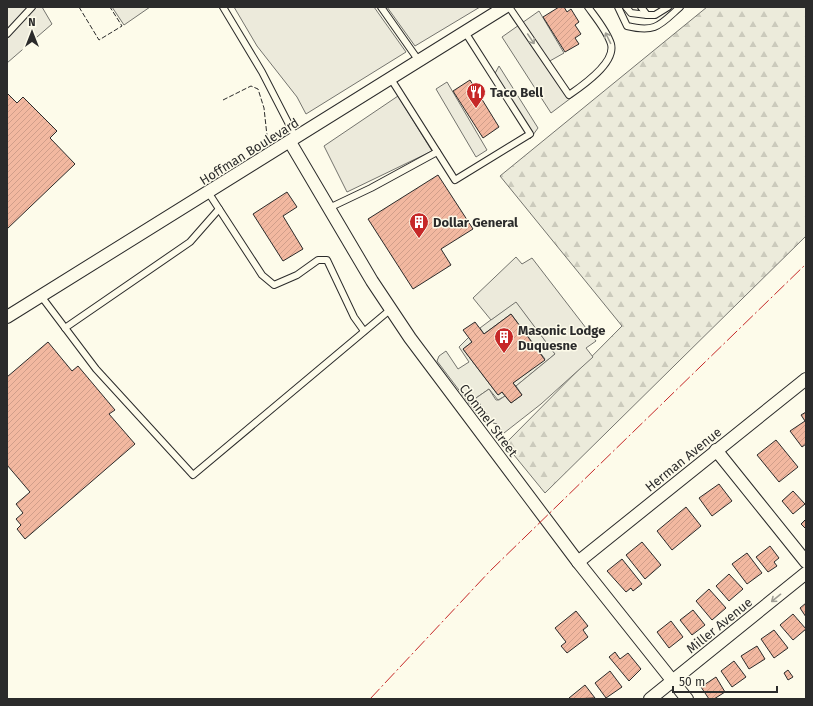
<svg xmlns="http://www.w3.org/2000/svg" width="813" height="706" font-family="'Fira Sans',sans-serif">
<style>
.grass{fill:#ecebdb;stroke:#74746e}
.forest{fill:url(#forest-firs);stroke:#74746e}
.parking{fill:#eceadb;stroke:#74746e}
.building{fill:url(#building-hatch);stroke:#2b2b2b}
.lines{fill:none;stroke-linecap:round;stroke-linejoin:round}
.lane-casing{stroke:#2b2b2b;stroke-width:8}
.street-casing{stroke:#2b2b2b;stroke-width:14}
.lane{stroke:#fdfbea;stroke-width:6}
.street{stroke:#fdfbea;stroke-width:12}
.fence{stroke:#2b2b2b;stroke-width:1;stroke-dasharray:5 2;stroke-linecap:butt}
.power{stroke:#c62828;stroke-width:1;stroke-dasharray:14 3 2 3;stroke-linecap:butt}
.oneway{stroke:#9e9d94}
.labels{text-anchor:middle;stroke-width:3;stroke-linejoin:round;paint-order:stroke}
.poi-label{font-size:13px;font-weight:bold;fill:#2b2b2b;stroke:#fdfbea;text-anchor:start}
.street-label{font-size:13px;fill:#2b2b2b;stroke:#fdfbea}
</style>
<defs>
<pattern id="forest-firs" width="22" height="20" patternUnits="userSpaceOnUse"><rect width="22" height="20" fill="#ecebdb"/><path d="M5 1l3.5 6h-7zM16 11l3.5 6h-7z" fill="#cbcabc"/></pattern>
<pattern id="building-hatch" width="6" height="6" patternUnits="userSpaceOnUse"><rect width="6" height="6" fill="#f2b8a0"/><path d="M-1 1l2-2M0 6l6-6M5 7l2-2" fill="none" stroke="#d09e8a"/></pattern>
</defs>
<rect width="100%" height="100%" fill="#fdfbea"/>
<!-- grass -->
<g class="grass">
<polygon points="516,301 555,354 516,386 513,383 545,359 511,314 484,334 480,328"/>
<polygon points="469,337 472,342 463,349 498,395 502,392 505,396 498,400 489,389 476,398 484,409 484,412 480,415 477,414 437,361 439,356 446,351 458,369 469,362 459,347"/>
</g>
<!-- forest -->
<polygon class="forest" points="707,7 806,7 806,236 545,493 505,444 622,326 500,176"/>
<!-- parking -->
<g class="parking">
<polygon points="7,7 42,7 52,24 7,63"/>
<polygon points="112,7 150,7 124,25"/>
<polygon points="234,7 374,7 406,52 306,114 297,97 257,46"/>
<polygon points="387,7 480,7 415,46"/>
<polygon points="539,11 564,53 548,62 571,98 551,113 502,37"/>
<polygon points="499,66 538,128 530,139 492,79"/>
<polygon points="447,82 487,150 476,157 436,89"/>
<polygon points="398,96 432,151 347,192 324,146"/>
<polygon points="516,257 522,264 532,258 596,341 586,348 593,357 541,404 504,433 497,424 493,423 476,398 489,389 496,400 499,400 505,396 511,403 522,395 516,386 555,354 516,302 491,320 473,298"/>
</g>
<!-- building -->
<g class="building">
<polygon points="559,7 564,7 567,12 571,9 579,22 575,25 581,34 575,38 579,44 565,52 543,17"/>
<polygon points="470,80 499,127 483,138 453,91"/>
<polygon points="7,93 17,103 23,97 57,131 50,138 75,164 7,229"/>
<polygon points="438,175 473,229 441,249 451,265 413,289 368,219"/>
<polygon points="287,192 297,207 283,216 303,249 283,261 253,214"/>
<polygon points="511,314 545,360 513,383 522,395 511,403 502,392 498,395 463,349 472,342 463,330 475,322 484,334"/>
<polygon points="48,342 72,371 78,366 115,410 109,414 135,444 25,539 17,529 21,525 16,519 23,513 16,504 30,492 7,465 7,377"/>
<polygon points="806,412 806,444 802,447 790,431 805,421 801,415"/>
<polygon points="776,440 798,467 779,482 757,455"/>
<polygon points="719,484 732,501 712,516 699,498"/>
<polygon points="793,491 805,504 793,514 782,501"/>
<polygon points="686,507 701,526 672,550 657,531"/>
<polygon points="806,519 806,529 801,524"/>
<polygon points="642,542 661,565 645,579 626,555"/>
<polygon points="770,546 779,558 774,562 777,566 768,572 756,557"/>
<polygon points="747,553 762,573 747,584 732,564"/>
<polygon points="622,559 642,584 633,591 631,588 626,592 607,571"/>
<polygon points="729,574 743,589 729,601 716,586"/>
<polygon points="709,589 726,608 712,620 696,601"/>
<polygon points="806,603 806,617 800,608"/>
<polygon points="693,610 705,625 692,635 680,620"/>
<polygon points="576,611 588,626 583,630 588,637 567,653 561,646 566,642 555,628"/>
<polygon points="793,614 806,629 793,640 780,625"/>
<polygon points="671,621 683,637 669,648 657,632"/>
<polygon points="774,630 788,648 774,658 761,639"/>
<polygon points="757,646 765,659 749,669 741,656"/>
<polygon points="615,652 620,659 628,653 641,669 629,681 609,657"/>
<polygon points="734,661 746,677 732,687 721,671"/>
<polygon points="788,670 793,677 788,680 784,673"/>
<polygon points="610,671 622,687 606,698 595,683"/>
<polygon points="716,677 725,692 714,699 709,699 701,687"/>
<polygon points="585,685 595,698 570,699 569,698"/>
</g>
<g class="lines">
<!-- lane casing -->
<g class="lane-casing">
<g id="lane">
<polyline points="223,7 262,72 296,138"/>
<polyline points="381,7 419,61"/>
<path d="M509,7L569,95C582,86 616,63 611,44C607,31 596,18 588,7"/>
<path d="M618,7L627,26C656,33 660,25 680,7"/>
<polyline points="626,7 631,13 647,15"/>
<polyline points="641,7 647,15 655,15 668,7"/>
<polyline points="7,34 32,7"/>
<polyline points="391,79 455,180 530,134 465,32"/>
<polyline points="208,192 262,275 274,285 297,275 318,260 327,260 354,317 364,331"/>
<polyline points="329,208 371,188 437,152"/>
<polyline points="41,296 96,369 193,475 391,309"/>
<polyline points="65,328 190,242 219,209"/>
</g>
</g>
<!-- street casing -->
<g class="street-casing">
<g id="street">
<polyline points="290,142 372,281 410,338 578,562 687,699"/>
<polyline points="7,317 505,7"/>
<polyline points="716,450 806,562"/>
<polyline points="578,562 806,379"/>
<polyline points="650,699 806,573"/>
</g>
</g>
<!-- lane -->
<use href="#lane" class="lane"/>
<!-- street -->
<use href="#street" class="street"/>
<!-- fence -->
<g class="fence">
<polyline points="79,7 99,40 122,26 110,7"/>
<polyline points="223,100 251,86 258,89 264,108 268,145"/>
</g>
<!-- power -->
<polyline class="power" points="370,699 490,571 806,264"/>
</g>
<!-- one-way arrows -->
<defs><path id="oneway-shaft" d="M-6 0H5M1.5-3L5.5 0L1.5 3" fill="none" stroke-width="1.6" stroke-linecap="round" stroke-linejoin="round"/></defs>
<g class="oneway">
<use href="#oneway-shaft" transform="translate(608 38) rotate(-116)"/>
<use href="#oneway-shaft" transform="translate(531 39) rotate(56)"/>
<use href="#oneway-shaft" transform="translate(776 598) rotate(141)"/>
</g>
<!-- icons -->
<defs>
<g id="restaurant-pin" transform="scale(1)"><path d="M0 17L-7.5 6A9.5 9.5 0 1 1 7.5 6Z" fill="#c62828" stroke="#fdfbea"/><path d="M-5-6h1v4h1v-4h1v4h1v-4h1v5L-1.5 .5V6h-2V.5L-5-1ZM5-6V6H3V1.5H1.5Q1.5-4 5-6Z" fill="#fff"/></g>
<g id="building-pin" transform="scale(1)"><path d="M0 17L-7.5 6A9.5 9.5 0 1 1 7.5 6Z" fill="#c62828" stroke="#fdfbea"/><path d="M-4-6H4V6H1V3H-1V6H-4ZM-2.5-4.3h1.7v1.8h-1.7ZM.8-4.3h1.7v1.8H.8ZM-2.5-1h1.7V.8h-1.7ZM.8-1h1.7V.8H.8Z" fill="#fff"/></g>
</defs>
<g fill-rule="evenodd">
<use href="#restaurant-pin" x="476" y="92"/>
<use href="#building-pin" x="419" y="222"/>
<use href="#building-pin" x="504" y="337"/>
</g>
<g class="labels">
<!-- poi labels -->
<g class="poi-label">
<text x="490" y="97">Taco Bell</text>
<text x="433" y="227">Dollar General</text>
<text x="518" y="335">Masonic Lodge<tspan x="518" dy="15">Duquesne</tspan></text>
</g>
<!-- street labels -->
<g class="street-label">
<text transform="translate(249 151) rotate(-32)" y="5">Hoffman Boulevard</text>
<text transform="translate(489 420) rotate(53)" y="5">Clonmel Street</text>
<text transform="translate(683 459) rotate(-39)" y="5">Herman Avenue</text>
<text transform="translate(719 625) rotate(-39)" y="5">Miller Avenue</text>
</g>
</g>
<!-- border -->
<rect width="813" height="706" fill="none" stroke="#2b2b2b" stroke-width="16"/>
<!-- north arrow -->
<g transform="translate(32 32)" stroke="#fdfbea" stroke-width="3" paint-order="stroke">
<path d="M0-3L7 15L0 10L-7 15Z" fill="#2b2b2b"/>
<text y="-6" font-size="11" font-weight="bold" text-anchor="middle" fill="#2b2b2b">N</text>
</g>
<!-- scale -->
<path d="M673 686v6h104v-6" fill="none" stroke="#2b2b2b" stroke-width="2"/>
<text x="679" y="686" font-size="12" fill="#2b2b2b" stroke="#fdfbea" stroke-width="3" paint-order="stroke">50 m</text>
</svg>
